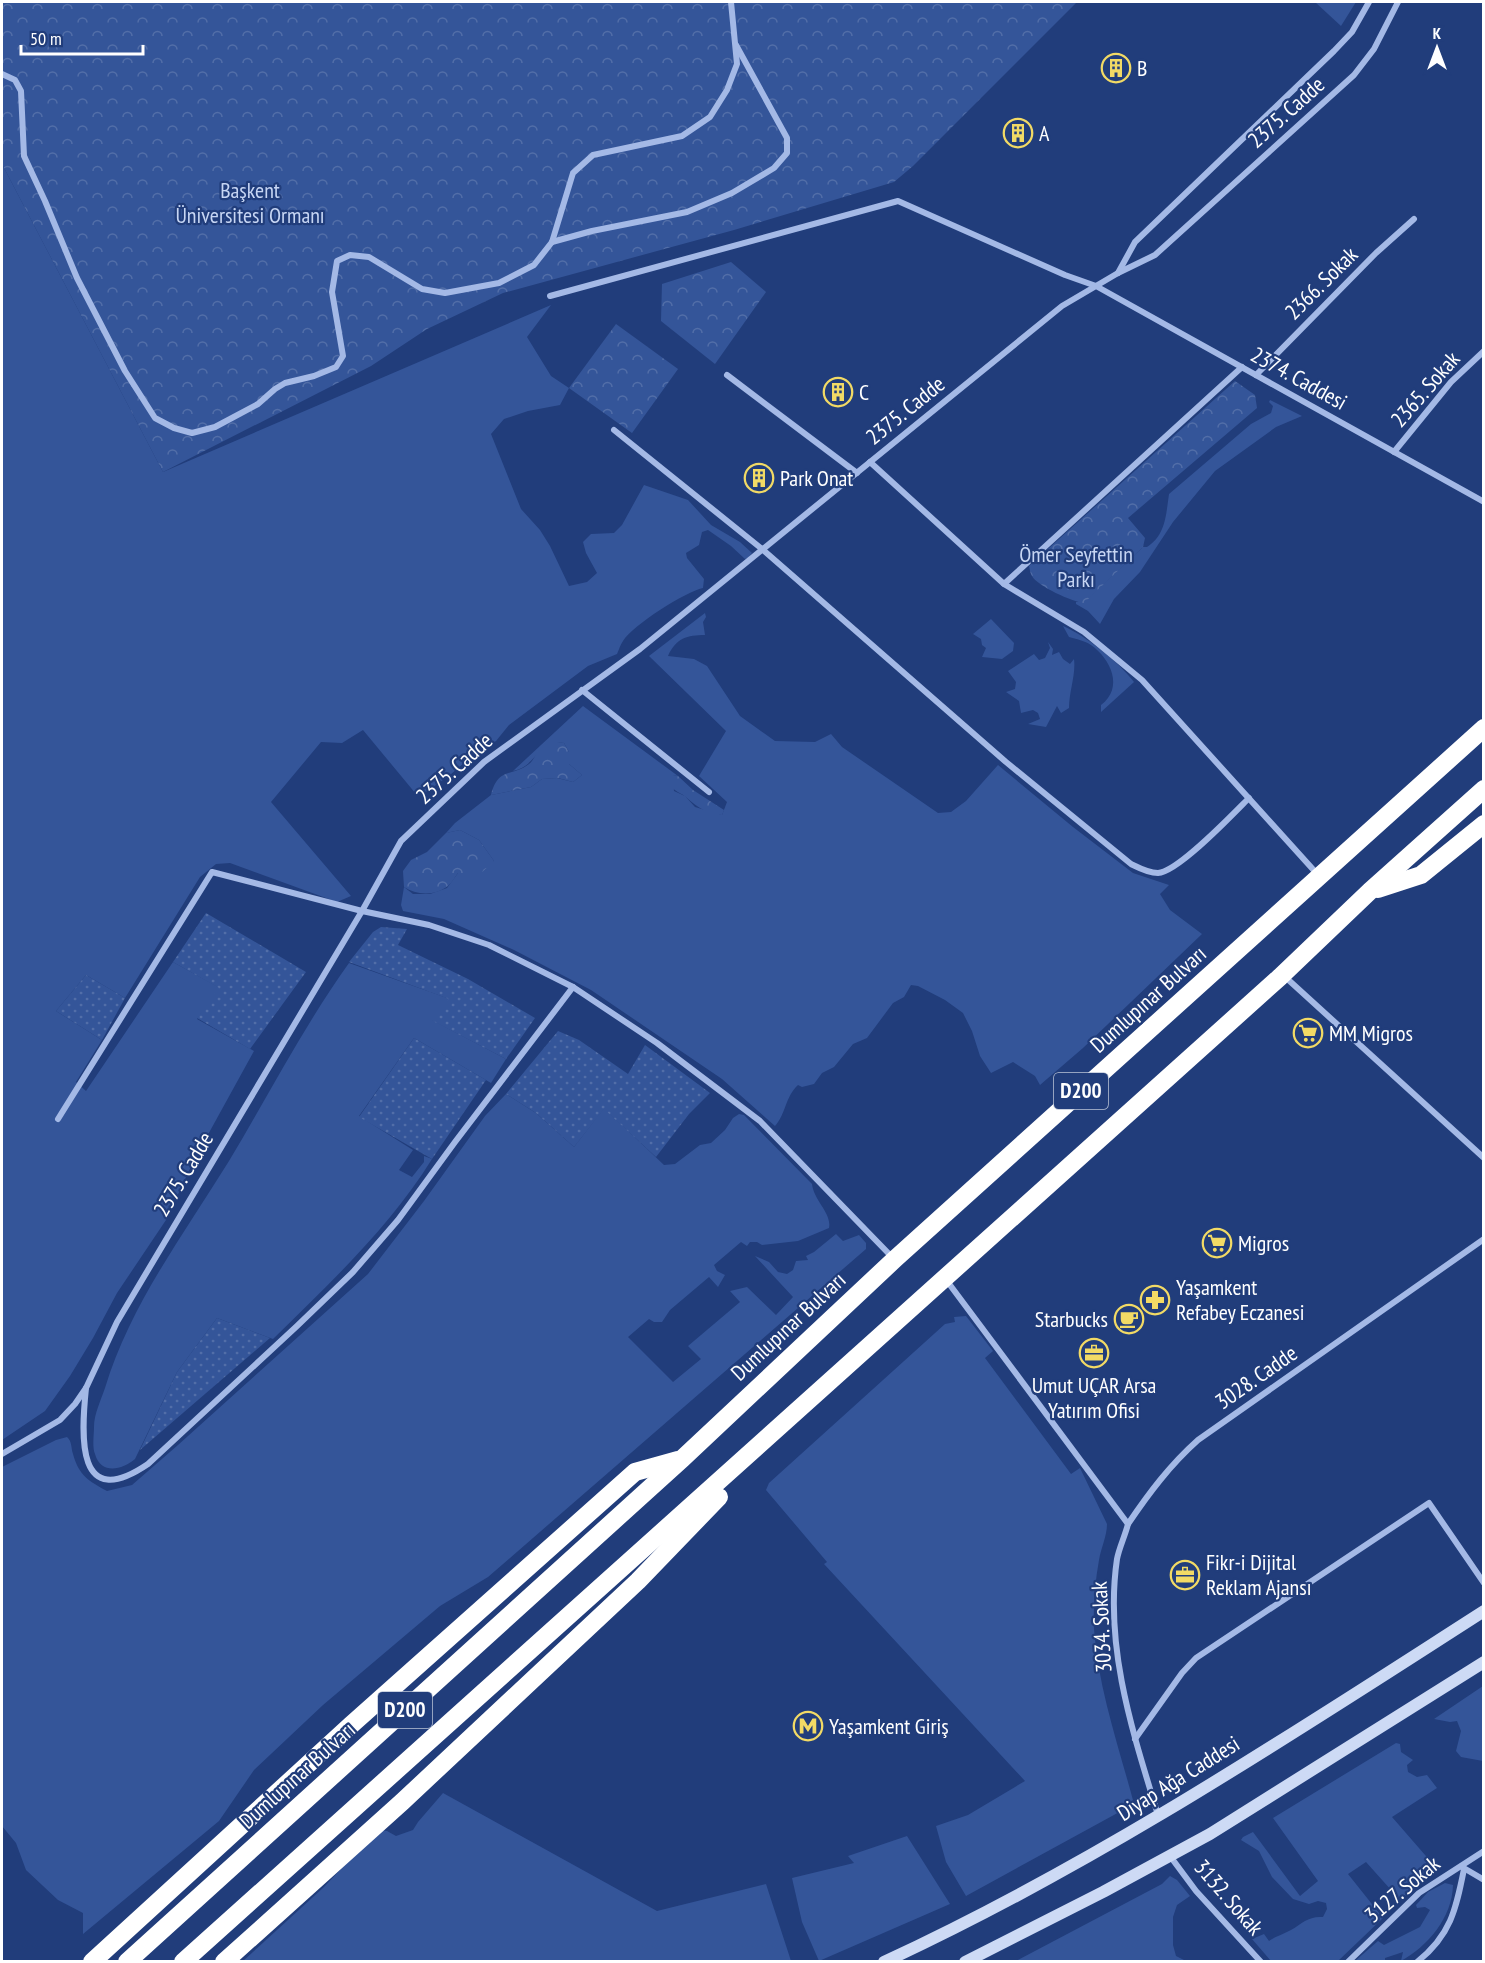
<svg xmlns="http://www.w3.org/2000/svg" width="1485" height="1963" font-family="'PT Sans Narrow',sans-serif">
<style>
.grass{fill:#345599}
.forest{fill:url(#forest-crowns)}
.garden{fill:url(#garden-dots)}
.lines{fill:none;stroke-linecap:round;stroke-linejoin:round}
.street{stroke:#a4b9e6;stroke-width:6}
.secondary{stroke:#cddaf5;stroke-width:12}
.highway{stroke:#fff;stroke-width:18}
.labels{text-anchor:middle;stroke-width:4.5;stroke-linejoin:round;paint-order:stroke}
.shield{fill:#213d7b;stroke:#bcc5d7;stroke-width:1.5}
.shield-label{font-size:21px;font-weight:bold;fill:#fff}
.poi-label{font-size:22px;fill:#fff;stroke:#213d7b;text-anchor:start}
.street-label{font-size:22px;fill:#fff;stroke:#213d7b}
.park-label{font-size:22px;fill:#c7d6f4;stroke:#213d7b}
</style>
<defs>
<pattern id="forest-crowns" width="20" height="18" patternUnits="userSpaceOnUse" patternTransform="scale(1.5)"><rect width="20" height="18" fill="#345599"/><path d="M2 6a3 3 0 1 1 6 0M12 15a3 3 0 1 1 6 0" fill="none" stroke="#526ea8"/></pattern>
<pattern id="garden-dots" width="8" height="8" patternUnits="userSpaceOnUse" patternTransform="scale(1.5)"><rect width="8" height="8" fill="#345599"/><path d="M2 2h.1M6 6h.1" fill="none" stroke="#526ea8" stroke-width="1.8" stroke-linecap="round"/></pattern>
</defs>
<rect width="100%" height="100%" fill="#213d7b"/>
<!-- grass -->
<g class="grass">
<polygon points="1315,2 1356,2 1341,26"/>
<path d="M2,164L163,472L551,305L527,337L551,376L569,388L560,405L528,411L504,419L491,434L521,509L540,530L550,546L569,586L587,582L597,573L586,553L583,542L591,534L614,533L622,525L644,485L688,500L711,525L740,542L752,553L748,558L745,559L731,546L708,530L702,532L699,545L686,553L687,558L704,579L703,588C685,592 633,625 623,641C620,645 619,650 617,654L588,666L509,725L496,741L472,756L450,775L426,792L416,794L363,730L342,743L321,742L271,802L351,896L337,902L230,863L216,864L200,877L125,998L86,975L56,1011L102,1040L76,1082L86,1091L173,962L220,988L197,1019L254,1051L194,1160L166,1220L117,1293L93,1338L70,1376L45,1411L2,1440Z"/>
<path d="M1270,400L1302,416L1276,427L1215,471L1173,522L1140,572L1114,599L1100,624L1088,611L1076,604V602H1084L1143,547H1147C1166,535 1166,514 1169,494L1251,424L1271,413L1273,406L1269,402Z"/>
<path d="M705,613L706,617L703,622L705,635C687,635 676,638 668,656L694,659L707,666L740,716L775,741L815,742L831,734L842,747L938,813L951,812L966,801L998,765L1073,827L1133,873L1169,885L1160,894L1170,910L1202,934L1083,1048L1040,1085L1035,1076L1013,1062L991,1073L980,1056L972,1031L963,1013L945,1000L918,986L911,985L904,997L893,1003L867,1038L853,1044L834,1067L822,1073L814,1084L802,1087L798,1085C785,1097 786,1114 775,1126L722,1079L591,990L514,950L444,919L403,911L401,905L404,887L413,894H430L447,888L458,873L494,861L479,840L460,830L446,833L455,823L491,795L531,787L542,779L557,778L573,782L582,775L569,764V752L564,743C536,740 538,766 513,771L583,706L678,776L673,775L674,791L685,796L695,807L722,815L727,802L699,776L726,731L649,656Z"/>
<polygon points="991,619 1014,643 1013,651 1002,659 982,657 986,648 982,645 981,639 973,634"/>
<path d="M1063,626C1086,636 1118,661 1134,682L1101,712V705C1124,688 1111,659 1091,645C1085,641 1076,639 1069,637Z"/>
<path d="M1048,642L1053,649L1052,655L1059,652L1063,659L1070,664L1074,659C1076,675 1069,691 1069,708L1061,713L1057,706L1046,727L1028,724L1040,719L1038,713L1033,710L1021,713L1019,701L1006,692L1015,689L1016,682L1008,671L1034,654L1039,660L1045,658L1050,648Z"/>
<path d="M349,963L450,999L432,1020L506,1059L491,1083L414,1038L359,1116L413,1150L399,1170L412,1177L424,1162V1156L432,1159C390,1227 330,1283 273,1339L217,1318L177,1372L135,1459C122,1470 101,1475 95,1454C92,1447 94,1435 94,1427C94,1414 101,1400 105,1388C130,1305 184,1234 229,1161C269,1094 304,1026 349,963Z"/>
<path d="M506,1094L536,1113L574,1147L604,1108L664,1165L675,1164L700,1145L711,1143L725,1130L733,1118L739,1114L744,1115L812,1184C814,1201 832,1213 829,1228L798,1241L762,1245L757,1242H750L747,1246L741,1242L714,1265L717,1271L725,1275L718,1287L709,1277L670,1310L662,1322H654L649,1319L628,1337L673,1382L701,1359L688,1346L740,1302L730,1291L747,1287L776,1315L793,1297L755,1256L769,1262L778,1272L787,1274L793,1270L796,1261L808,1260L806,1256L814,1252L836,1234L843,1241L859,1235L866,1243V1249L488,1577L440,1606L323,1705L254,1770L219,1821L83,1934V1913L58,1900L26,1870L16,1843L2,1826V1467L56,1440L67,1437C72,1441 71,1448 73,1454C79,1476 89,1481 107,1491L132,1485L178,1445L368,1274L424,1201L485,1116Z"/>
<path d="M966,1316L993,1351L985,1358L1071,1474L1080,1468L1107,1524C1107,1536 1101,1548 1099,1560C1095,1582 1093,1606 1094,1629C1098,1688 1119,1747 1134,1804L966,1896L946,1862L936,1826L968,1815L1025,1781L824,1564L827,1562L766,1490L769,1483L945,1324L955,1322L954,1317Z"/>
<polygon points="1483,1686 1483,1761 1461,1757 1456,1751 1461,1731 1457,1721 1450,1722 1434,1719"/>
<path d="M1396,1743L1400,1744L1401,1752L1413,1760L1407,1765L1408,1772L1417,1777L1427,1775L1437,1788L1392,1817L1432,1863L1429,1868L1434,1871L1432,1876L1400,1900L1366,1862L1348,1874L1383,1918L1338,1961H1271L1252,1939L1264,1934L1269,1941C1276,1936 1284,1934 1291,1930C1303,1923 1308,1916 1323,1917L1327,1909L1326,1903L1318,1901L1309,1904L1293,1899L1272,1877L1259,1851L1241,1840L1243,1837L1253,1832L1300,1896L1318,1881L1273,1818Z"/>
<polygon points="443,1793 657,1911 766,1884 791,1961 242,1962 324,1887 372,1836 380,1830 387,1831 396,1836 413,1830 418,1822"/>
<polygon points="907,1836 950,1904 819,1961 802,1922 792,1878 854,1863 848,1856"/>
<polygon points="1170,1876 1177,1880 1190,1896 1177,1905 1173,1917 1173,1945 1176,1956 1186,1961 1016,1961 1162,1884"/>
<path d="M1445,1883L1453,1885C1452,1918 1428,1946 1401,1961L1403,1952L1385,1958V1961H1355L1378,1941L1384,1945L1420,1927L1430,1910L1425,1907L1417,1908L1416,1905L1428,1892Z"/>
</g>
<!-- forest -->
<g class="forest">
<polygon points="2,2 1077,2 913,166 894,182 734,230 503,293 427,329 371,366 163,472 2,164"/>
<polygon points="731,262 766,292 715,364 661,321 662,284"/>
<polygon points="616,324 678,369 632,433 569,388"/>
<path d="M1235,381L1255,395L1257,408L1128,518L1145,538L1143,547L1084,603C1073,602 1037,586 1032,576C1030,573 1030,570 1029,566Z"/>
<path d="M552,742L564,743L569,752V764L582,775L573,782L558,778L542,779L531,787L491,795C498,767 512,777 529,764C534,760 535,754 540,749C543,746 549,744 552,742Z"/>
<path d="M673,775L678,776L693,790L724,810L722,815C707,814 697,807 687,798C679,791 675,793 668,782Z"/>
<path d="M460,830L479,840L494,861L479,875L458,873C454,878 451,885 445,888C432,896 416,895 404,887L403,871L411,860L427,852L446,833Z"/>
</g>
<!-- garden -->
<g class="garden">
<polygon points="206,913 306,972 250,1049 197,1018 219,988 173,962"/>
<polygon points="381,927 407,929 398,945 468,979 535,1018 506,1059 431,1020 449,999 349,962 373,932"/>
<polygon points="86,975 125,998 102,1040 56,1011"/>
<polygon points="558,1031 579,1040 628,1074 645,1045 710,1093 689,1114 656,1157 604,1109 574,1147 536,1113 506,1094"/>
<polygon points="414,1038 486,1080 432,1159 359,1117"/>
<polygon points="217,1318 270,1338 140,1450 177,1372"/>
</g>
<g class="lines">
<!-- street -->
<g class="street">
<polyline points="2,74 15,80 21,91 24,156 45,201 77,278 125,371 155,418 174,428 192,433 215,427 258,404 275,389 285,383 314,376 336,367 343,356 332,292 337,261 350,255 369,257 422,289 445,293 499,283 534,265 552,242 573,173 593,155 682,136 710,117 727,90 737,64 731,2"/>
<polyline points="552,242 592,231 687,212 732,193 774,168 787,153 787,138 736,45"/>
<polyline points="1118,273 1135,242 1334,51 1352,32 1369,2"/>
<polyline points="550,296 898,201 1065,275 1096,286 1484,502"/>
<polyline points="727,375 857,473"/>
<polyline points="1256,375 1376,253 1414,219"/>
<path d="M614,430L762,549L1006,762L1131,864C1139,868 1148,873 1158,873C1178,872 1232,815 1249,798"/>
<polyline points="1394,452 1451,382 1484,351"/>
<polyline points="870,462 1004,584 1084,632 1142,680 1319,876"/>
<polyline points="1004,584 1242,367"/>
<polyline points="582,690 709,792"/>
<polyline points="1283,975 1484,1158"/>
<polyline points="58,1119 212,872 362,911 429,925 489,945 573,987 657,1043 760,1121 892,1257"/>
<path d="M947,1281L1128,1524C1125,1536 1119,1548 1117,1559C1104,1647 1133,1733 1158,1815"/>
<path d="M86,1388C81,1436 76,1513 148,1464L297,1326L353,1272L398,1220L455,1142L573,987"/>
<polyline points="2,1454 60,1420 75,1404 86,1388 117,1322 362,911 401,841 484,762 640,649 1062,306 1118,273 1155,255 1354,75 1374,49 1398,2"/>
<path d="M1128,1524C1149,1493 1170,1465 1198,1440L1484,1239"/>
<polyline points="1135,1739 1182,1673 1196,1658 1429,1503 1484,1583"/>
<polyline points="1170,1856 1196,1891 1261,1962"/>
<polyline points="1462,1867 1484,1880"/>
<polyline points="1348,1962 1419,1893 1484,1851"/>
<path d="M1417,1962C1451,1935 1456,1909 1464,1869"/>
</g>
<!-- secondary -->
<g class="secondary">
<path d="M884,1962C1094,1865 1289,1736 1484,1611"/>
<polyline points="965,1962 1103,1892 1210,1834 1484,1662"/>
</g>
<!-- highway -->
<g class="highway">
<polyline points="1378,889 1421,875 1484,824"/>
<polyline points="92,1962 351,1725 635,1472 678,1460"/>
<polyline points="127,1962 682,1459 895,1259 1484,728"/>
<polyline points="183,1962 1280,977 1370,891 1484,789"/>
<polyline points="224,1962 402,1802 638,1581 719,1497"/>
</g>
</g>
<!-- icons -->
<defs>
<g id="building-ring" transform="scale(1.5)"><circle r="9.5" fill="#213d7b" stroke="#f2da65" stroke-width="1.5"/><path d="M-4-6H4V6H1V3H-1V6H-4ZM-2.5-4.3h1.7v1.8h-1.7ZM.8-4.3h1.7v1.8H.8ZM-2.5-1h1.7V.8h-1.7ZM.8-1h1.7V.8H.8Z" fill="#f2da65"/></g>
<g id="supermarket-ring" transform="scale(1.5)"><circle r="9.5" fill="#213d7b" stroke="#f2da65" stroke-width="1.5"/><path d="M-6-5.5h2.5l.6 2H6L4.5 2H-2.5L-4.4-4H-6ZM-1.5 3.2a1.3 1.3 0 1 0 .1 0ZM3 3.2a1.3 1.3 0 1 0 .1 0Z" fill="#f2da65"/></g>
<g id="pharmacy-ring" transform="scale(1.5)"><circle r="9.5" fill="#213d7b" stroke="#f2da65" stroke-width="1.5"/><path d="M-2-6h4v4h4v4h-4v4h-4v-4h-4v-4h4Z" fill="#f2da65"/></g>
<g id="cafe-ring" transform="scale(1.5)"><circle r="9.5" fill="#213d7b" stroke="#f2da65" stroke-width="1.5"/><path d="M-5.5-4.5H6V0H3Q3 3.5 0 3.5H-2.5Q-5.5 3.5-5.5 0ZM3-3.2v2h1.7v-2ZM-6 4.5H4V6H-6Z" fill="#f2da65"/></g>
<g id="office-ring" transform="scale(1.5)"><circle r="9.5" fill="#213d7b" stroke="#f2da65" stroke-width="1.5"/><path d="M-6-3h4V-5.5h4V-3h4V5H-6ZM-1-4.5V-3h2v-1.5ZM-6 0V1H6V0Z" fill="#f2da65"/></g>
<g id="metro-ring" transform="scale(1.5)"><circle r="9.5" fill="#213d7b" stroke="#f2da65" stroke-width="1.5"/><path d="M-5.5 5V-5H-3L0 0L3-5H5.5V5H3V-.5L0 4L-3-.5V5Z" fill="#f2da65"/></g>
</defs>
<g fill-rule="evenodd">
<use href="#building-ring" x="1116" y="68"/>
<use href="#building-ring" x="1018" y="133"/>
<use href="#building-ring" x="838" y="392"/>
<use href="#building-ring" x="759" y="478"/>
<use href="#supermarket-ring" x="1308" y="1033"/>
<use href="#supermarket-ring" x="1217" y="1243"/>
<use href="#pharmacy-ring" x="1155" y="1300"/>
<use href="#cafe-ring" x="1129" y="1319"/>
<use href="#office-ring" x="1094" y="1353"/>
<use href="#office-ring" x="1185" y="1575"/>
<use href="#metro-ring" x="808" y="1726"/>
</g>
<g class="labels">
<!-- shield labels -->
<g class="shield">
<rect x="1054" y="1073" width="54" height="36" rx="4.5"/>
<rect x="378" y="1692" width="54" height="36" rx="4.5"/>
</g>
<g class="shield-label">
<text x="1081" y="1098">D200</text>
<text x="405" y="1717">D200</text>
</g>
<!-- poi labels -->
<g class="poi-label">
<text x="1137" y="76">B</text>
<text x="1039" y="141">A</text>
<text x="859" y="400">C</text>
<text x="780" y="486">Park Onat</text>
<text x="1329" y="1041">MM Migros</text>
<text x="1238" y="1251">Migros</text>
<text x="1176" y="1295">Yaşamkent<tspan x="1176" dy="25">Refabey Eczanesi</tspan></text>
<text x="1108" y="1327" text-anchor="end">Starbucks</text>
<text x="1094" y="1393" text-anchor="middle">Umut UÇAR Arsa<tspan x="1094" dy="25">Yatırım Ofisi</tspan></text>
<text x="1206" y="1570">Fikr-i Dijital<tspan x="1206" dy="25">Reklam Ajansı</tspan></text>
<text x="829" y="1734">Yaşamkent Giriş</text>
</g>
<!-- street labels -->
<g class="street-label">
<text transform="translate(1286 112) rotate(-42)" y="8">2375. Cadde</text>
<text transform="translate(1321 283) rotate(-45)" y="8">2366. Sokak</text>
<text transform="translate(1299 378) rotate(29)" y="8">2374. Caddesi</text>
<text transform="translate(1425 389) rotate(-49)" y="8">2365. Sokak</text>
<text transform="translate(905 410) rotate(-39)" y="8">2375. Cadde</text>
<text transform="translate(454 768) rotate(-42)" y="8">2375. Cadde</text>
<text transform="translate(1148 999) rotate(-42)" y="8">Dumlupınar Bulvarı</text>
<text transform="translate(183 1174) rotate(-59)" y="8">2375. Cadde</text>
<text transform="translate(788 1326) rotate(-43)" y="8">Dumlupınar Bulvarı</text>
<text transform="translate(1256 1377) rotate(-35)" y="8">3028. Cadde</text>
<text transform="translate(1101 1627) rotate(-93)" y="8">3034. Sokak</text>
<text transform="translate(297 1775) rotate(-42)" y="8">Dumlupınar Bulvarı</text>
<text transform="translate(1178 1778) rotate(-32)" y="8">Diyap Ağa Caddesi</text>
<text transform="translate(1402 1889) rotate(-40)" y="8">3127. Sokak</text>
<text transform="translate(1229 1897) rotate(49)" y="8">3132. Sokak</text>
</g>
<!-- park labels -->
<g class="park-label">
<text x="250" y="198">Başkent<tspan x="250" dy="25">Üniversitesi Ormanı</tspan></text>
<text x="1076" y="562">Ömer Seyfettin<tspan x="1076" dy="25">Parkı</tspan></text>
</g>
</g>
<!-- border -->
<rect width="1485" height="1963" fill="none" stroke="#ffffff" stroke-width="6"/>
<!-- north arrow -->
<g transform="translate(1437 48)" stroke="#213d7b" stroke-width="4.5" paint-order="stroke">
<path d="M0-4.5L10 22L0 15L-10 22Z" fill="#ffffff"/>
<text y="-9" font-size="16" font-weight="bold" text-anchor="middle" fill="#ffffff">K</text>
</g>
<!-- scale -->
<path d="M21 45v9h122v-9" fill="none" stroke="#ffffff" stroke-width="3"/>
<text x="30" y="45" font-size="18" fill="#ffffff" stroke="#213d7b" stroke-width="4.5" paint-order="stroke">50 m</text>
</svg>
